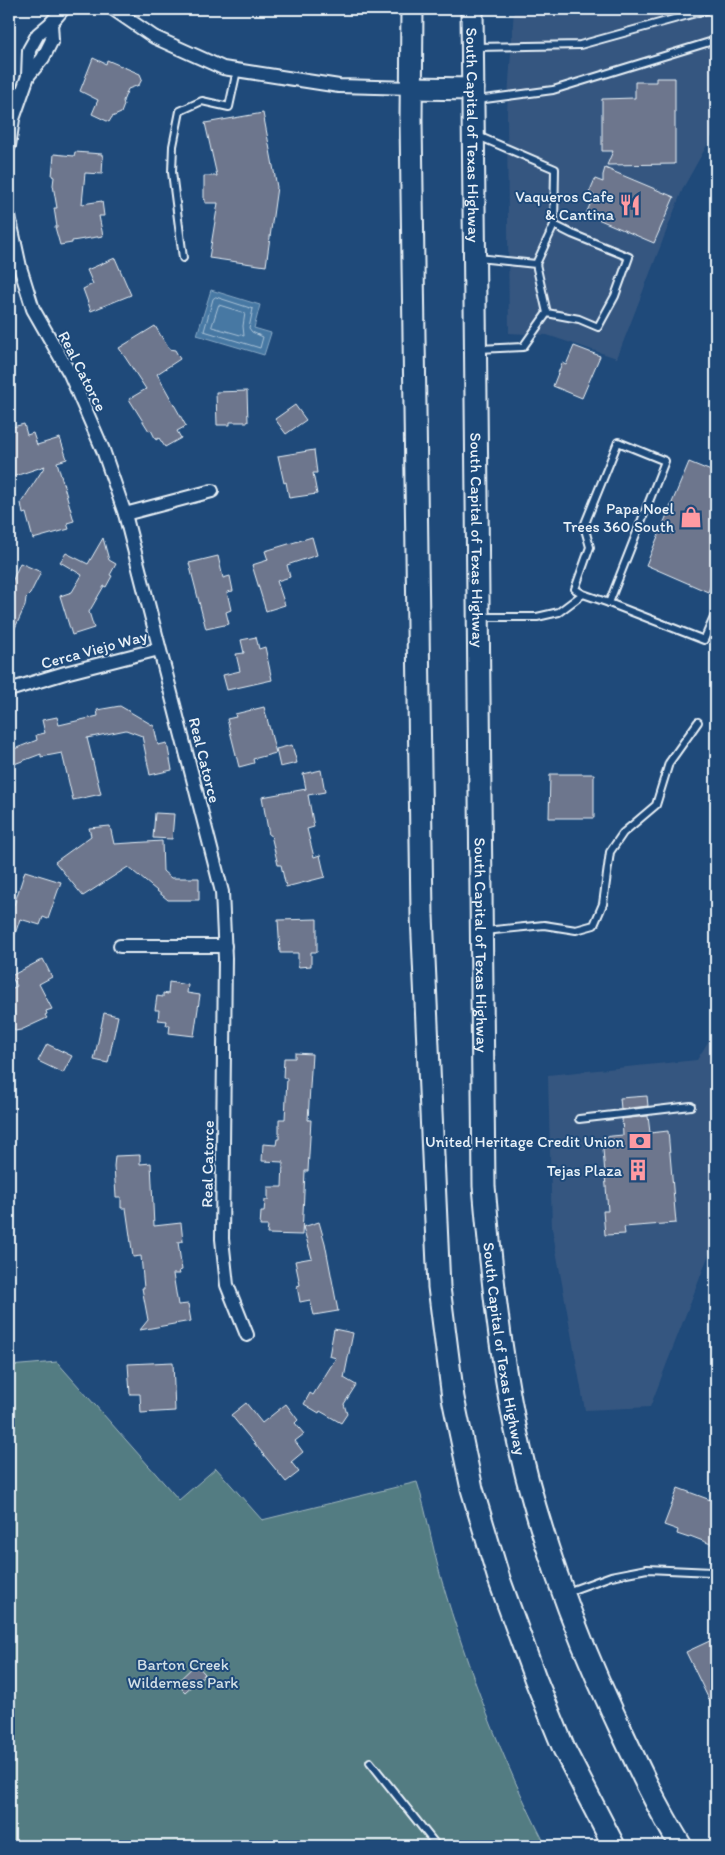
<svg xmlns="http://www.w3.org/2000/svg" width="725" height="1855" font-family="Itim,sans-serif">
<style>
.built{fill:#365780}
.green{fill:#537b82;stroke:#9eb6bd}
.water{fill:#4778a3;stroke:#87a8c5}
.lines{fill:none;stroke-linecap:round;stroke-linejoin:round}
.shore{stroke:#a8c1d6;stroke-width:1}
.building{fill:#6d768d;stroke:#e8f1f8}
.service-casing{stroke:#e8f1f8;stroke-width:10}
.minor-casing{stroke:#e8f1f8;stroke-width:16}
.trunk-casing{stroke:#e8f1f8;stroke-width:25}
.service{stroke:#1f4a7a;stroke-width:6}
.minor{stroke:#1f4a7a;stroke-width:12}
.trunk{stroke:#1f4a7a;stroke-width:21}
.labels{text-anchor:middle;stroke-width:4;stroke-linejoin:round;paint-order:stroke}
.street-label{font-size:16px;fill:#e8f1f8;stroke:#1f4a7a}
.poi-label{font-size:16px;fill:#e8f1f8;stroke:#1f4a7a;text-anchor:end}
.park-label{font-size:16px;fill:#d2dfe6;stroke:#1f4a7a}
</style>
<rect width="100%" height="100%" fill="#1f4a7a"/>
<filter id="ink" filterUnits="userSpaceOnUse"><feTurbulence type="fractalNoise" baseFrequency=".02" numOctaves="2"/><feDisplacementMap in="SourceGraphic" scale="10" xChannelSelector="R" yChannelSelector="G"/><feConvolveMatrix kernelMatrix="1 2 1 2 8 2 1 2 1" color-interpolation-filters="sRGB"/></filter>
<g filter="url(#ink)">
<!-- built -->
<g class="built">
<polygon points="514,9 716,9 716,129 683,188 617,358 547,335 509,333 507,112"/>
<polygon points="716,1029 716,1236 650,1407 585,1410 552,1228 548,1075 697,1060"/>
</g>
<!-- green -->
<path class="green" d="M57,1362L179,1500L216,1468L262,1520L417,1482C427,1513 432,1546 441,1578C468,1670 502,1760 546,1846H9V1366Z"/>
<!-- water -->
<polygon class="water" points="211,290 260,305 254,328 271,333 264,355 197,335"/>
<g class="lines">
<!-- shore -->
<g class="shore">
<polygon points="216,297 253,309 249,328 252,332 263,337 260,348 204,331 213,299"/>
<polygon points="219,305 245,313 243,326 244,336 212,327"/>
</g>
</g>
<!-- building -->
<g class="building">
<polygon points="93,58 106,64 107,60 140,74 142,79 139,85 128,89 123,101 124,105 121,113 112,117 109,122 92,114 98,100 80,91"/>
<polygon points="656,78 675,78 675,164 607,165 613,151 602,151 602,99 635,98 635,82 656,82"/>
<polygon points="263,113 277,187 266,266 209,258 218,203 205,203 205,199 204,200 204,176 217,176 205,123"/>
<polygon points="75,152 102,154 102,156 103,156 102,174 85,173 82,204 102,201 104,216 99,216 103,236 72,241 72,243 60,245 55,227 57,227 54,208 57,208 53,185 54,177 52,176 54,154 74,156"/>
<polygon points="605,168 674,197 654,243 586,214 594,195 589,193 595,179 603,182 603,175"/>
<polygon points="115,258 131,295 91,311 83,289 93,284 87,270"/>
<polygon points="155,326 169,349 175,350 180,359 157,374 186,426 177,431 181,438 165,447 159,438 156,440 151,430 149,431 129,399 146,389 119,348"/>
<polygon points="574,346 600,356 582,398 553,386 562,363 566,365"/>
<polygon points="247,391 248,422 230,422 230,425 217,425 216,392"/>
<polygon points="295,405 306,420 286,434 275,419"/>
<polygon points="24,424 27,435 33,433 37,445 60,438 67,459 57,462 74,521 67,523 69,529 33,539 26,513 23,514 21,503 45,466 9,478 9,428"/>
<polygon points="314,450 317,473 313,473 317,494 289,498 286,482 284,483 278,456"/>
<polygon points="689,462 716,473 716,571 708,592 646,565"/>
<polygon points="312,537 317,555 287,565 290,577 277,581 285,605 266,611 252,565 268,560 265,551"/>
<polygon points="103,538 109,560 116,564 110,575 112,576 106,587 104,586 89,612 94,628 72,635 60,596 72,592 82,575 60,562 66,553 88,564"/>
<polygon points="218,556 223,578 230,576 233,591 227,592 231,610 226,612 229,624 206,629 189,563"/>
<polygon points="20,563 41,572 30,594 26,598 25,606 9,641 9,589"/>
<polygon points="256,637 259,649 265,647 272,680 227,690 223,675 240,671 236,654 244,653 241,640"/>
<polygon points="120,706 154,726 158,745 167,743 172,770 150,775 142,736 126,730 87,738 101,794 73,800 62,753 41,757 41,754 9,766 9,751 37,740 36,735 45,733 42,720 57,717 59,725 98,716 97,710"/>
<polygon points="264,707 276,753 253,759 254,763 239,767 227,719 236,717 235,714"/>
<polygon points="292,745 297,763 280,767 276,749"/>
<polygon points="321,770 325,792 308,795 314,827 307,829 314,857 320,855 325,877 286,887 281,865 278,865 271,835 269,835 262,797 306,789 303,774"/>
<polygon points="550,774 594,774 594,818 549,818"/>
<polygon points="155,813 174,814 172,839 153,838"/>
<polygon points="110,826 114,844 162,841 163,871 171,878 199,878 199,900 168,900 128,867 83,896 55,862 91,836 89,828"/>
<polygon points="25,871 61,882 48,919 43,917 40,925 20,919 11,946 9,946 9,903 14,905"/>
<polygon points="317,919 317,952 311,952 311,966 298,967 298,953 280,953 278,920"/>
<polygon points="43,959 52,977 39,984 52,1009 46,1011 47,1014 45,1015 47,1018 21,1030 15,1031 11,1023 14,1012 9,1003 9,990 17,986 11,976"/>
<polygon points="169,982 188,985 187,993 200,995 194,1036 169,1033 170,1025 166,1025 167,1021 158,1020 159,1010 155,1010 157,996 163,997 163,993 168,994"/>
<polygon points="104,1013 118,1016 108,1063 94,1060"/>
<polygon points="47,1044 72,1056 63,1073 38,1061"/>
<polygon points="295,1053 312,1054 308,1120 311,1120 308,1171 305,1171 302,1235 267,1234 268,1226 260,1226 261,1212 264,1212 265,1200 268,1200 268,1187 282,1187 283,1162 262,1161 263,1144 276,1145 277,1139 279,1139 279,1119 285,1119 287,1078 283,1078 284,1058 295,1058"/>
<polygon points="647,1096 648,1106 621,1109 620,1098"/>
<polygon points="648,1116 650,1133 668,1131 676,1223 624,1227 625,1234 605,1235 603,1211 608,1211 602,1137 623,1135 622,1119"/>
<polygon points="140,1155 140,1164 151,1163 154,1226 181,1223 183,1241 178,1242 182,1270 179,1271 180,1274 173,1274 178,1305 188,1304 191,1321 140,1330 148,1320 142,1288 144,1288 141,1256 133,1257 126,1208 121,1208 121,1197 116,1197 114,1166 115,1156"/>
<polygon points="319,1222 325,1243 338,1311 314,1315 310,1300 300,1302 297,1286 300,1285 295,1261 312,1258 303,1227"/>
<polygon points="334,1329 353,1333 344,1378 356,1385 344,1404 347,1414 341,1423 320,1411 319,1413 304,1404 310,1393 313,1395 336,1358 329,1356"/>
<polygon points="173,1362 175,1411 141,1413 140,1394 130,1394 128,1364"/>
<polygon points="246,1403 262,1423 286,1404 298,1420 295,1423 304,1434 295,1441 303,1452 291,1462 299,1472 286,1482 231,1415"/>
<polygon points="678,1488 716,1502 716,1546 690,1536 689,1538 677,1534 678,1530 664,1525"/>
<polygon points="716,1638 716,1714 686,1652"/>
<polygon points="196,1664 205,1674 185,1692 176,1683"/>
</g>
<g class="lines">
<!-- service casing -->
<g class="service-casing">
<g id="service">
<polyline points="477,47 580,45 710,9"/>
<polyline points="477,100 553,90 716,40"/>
<polyline points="478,136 555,169 554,225 572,234 629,257 615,296 598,327 579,319 547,313 523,347 478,349"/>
<polyline points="183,258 172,172 173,146 180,111 202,101 229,107 237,70"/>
<polyline points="478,258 536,264 547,313"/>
<polyline points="536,264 554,225"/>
<polyline points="609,603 704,640 716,613"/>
<polyline points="482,617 537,617 559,612 583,594 609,603 665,461 618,442 584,526 590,547 575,589 583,594"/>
<polyline points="485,931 544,925 576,930 594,925 603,904 610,852 623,833 656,805 669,763 698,722"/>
<polyline points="579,1119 691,1106"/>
<polyline points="567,1592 611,1576 647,1569 712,1572 716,1575"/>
<polyline points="370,1762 437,1846"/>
</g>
</g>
<!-- minor casing -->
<g class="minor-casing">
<g id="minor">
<polyline points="113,9 154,37 223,68 339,86 412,88"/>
<polyline points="28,76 43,58 52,40 51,23"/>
<polyline points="9,146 13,119 28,76 29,50 38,34 51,23 63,9"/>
<polyline points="9,216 20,267 33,309 70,374 103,450 125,514 222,892 225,958 222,1239 227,1285 247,1335"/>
<polyline points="125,514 212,491"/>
<polyline points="9,690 65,673 159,649"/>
<polyline points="120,946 225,946"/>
</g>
</g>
<!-- trunk casing -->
<g class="trunk-casing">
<g id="trunk">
<polyline points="412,9 411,120 422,915 439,1287 453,1398 472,1489 499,1579 535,1678 564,1749 614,1846"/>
<path id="s1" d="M472,9L484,1186C491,1266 499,1346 515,1426C535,1523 572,1626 614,1715C635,1760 655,1804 681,1846"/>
<polyline points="412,88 473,89"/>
</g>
</g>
<!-- service -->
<use href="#service" class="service"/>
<!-- minor -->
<use href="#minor" class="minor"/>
<!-- trunk -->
<use href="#trunk" class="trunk"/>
</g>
</g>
<!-- icons -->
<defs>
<g id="restaurant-bare" transform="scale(1.725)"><path d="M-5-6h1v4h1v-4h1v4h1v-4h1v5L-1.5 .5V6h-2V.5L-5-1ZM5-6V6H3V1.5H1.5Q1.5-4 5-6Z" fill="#ff9aa2" stroke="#1f4a7a" stroke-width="2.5" paint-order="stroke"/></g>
<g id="shop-bare" transform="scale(1.725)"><path d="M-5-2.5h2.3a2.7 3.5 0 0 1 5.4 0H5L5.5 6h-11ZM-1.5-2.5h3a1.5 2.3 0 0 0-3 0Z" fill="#ff9aa2" stroke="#1f4a7a" stroke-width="2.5" paint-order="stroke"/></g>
<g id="bank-bare" transform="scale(1.725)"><path d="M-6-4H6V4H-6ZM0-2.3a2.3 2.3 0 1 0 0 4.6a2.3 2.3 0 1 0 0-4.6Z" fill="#ff9aa2" stroke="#1f4a7a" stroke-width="2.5" paint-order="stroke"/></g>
<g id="building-bare" transform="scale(1.725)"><path d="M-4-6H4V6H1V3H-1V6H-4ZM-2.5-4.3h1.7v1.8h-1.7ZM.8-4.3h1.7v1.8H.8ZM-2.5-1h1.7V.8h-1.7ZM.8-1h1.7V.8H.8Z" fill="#ff9aa2" stroke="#1f4a7a" stroke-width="2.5" paint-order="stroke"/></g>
</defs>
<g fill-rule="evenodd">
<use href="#restaurant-bare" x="630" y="205"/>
<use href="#shop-bare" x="691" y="517"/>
<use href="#bank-bare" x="640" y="1141"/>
<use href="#building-bare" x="638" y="1170"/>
</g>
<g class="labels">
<!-- street labels -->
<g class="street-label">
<text dy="6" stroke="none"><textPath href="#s1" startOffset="126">South Capital of Texas Highway</textPath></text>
<text transform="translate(83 371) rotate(63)" y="6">Real Catorce</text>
<text dy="6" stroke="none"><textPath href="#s1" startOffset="531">South Capital of Texas Highway</textPath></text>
<text transform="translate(94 649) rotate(-15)" y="6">Cerca Viejo Way</text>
<text transform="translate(205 760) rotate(76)" y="6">Real Catorce</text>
<text dy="6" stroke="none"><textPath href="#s1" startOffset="936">South Capital of Texas Highway</textPath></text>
<text transform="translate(207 1164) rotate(-89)" y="6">Real Catorce</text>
<text dy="6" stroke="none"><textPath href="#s1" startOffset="1341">South Capital of Texas Highway</textPath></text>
</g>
<!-- poi labels -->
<g class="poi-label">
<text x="614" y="202">Vaqueros Cafe<tspan x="614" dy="18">&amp; Cantina</tspan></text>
<text x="674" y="514">Papa Noel<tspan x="674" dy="18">Trees 360 South</tspan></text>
<text x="624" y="1147">United Heritage Credit Union</text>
<text x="622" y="1176">Tejas Plaza</text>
</g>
<!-- park labels -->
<g class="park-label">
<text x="183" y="1670">Barton Creek<tspan x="183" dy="18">Wilderness Park</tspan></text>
</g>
</g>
<!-- margin -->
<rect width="725" height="1855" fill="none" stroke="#1f4a7a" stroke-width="30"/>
<rect x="15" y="15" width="695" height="1825" fill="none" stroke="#e8f1f8" stroke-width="2" filter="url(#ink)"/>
</svg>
